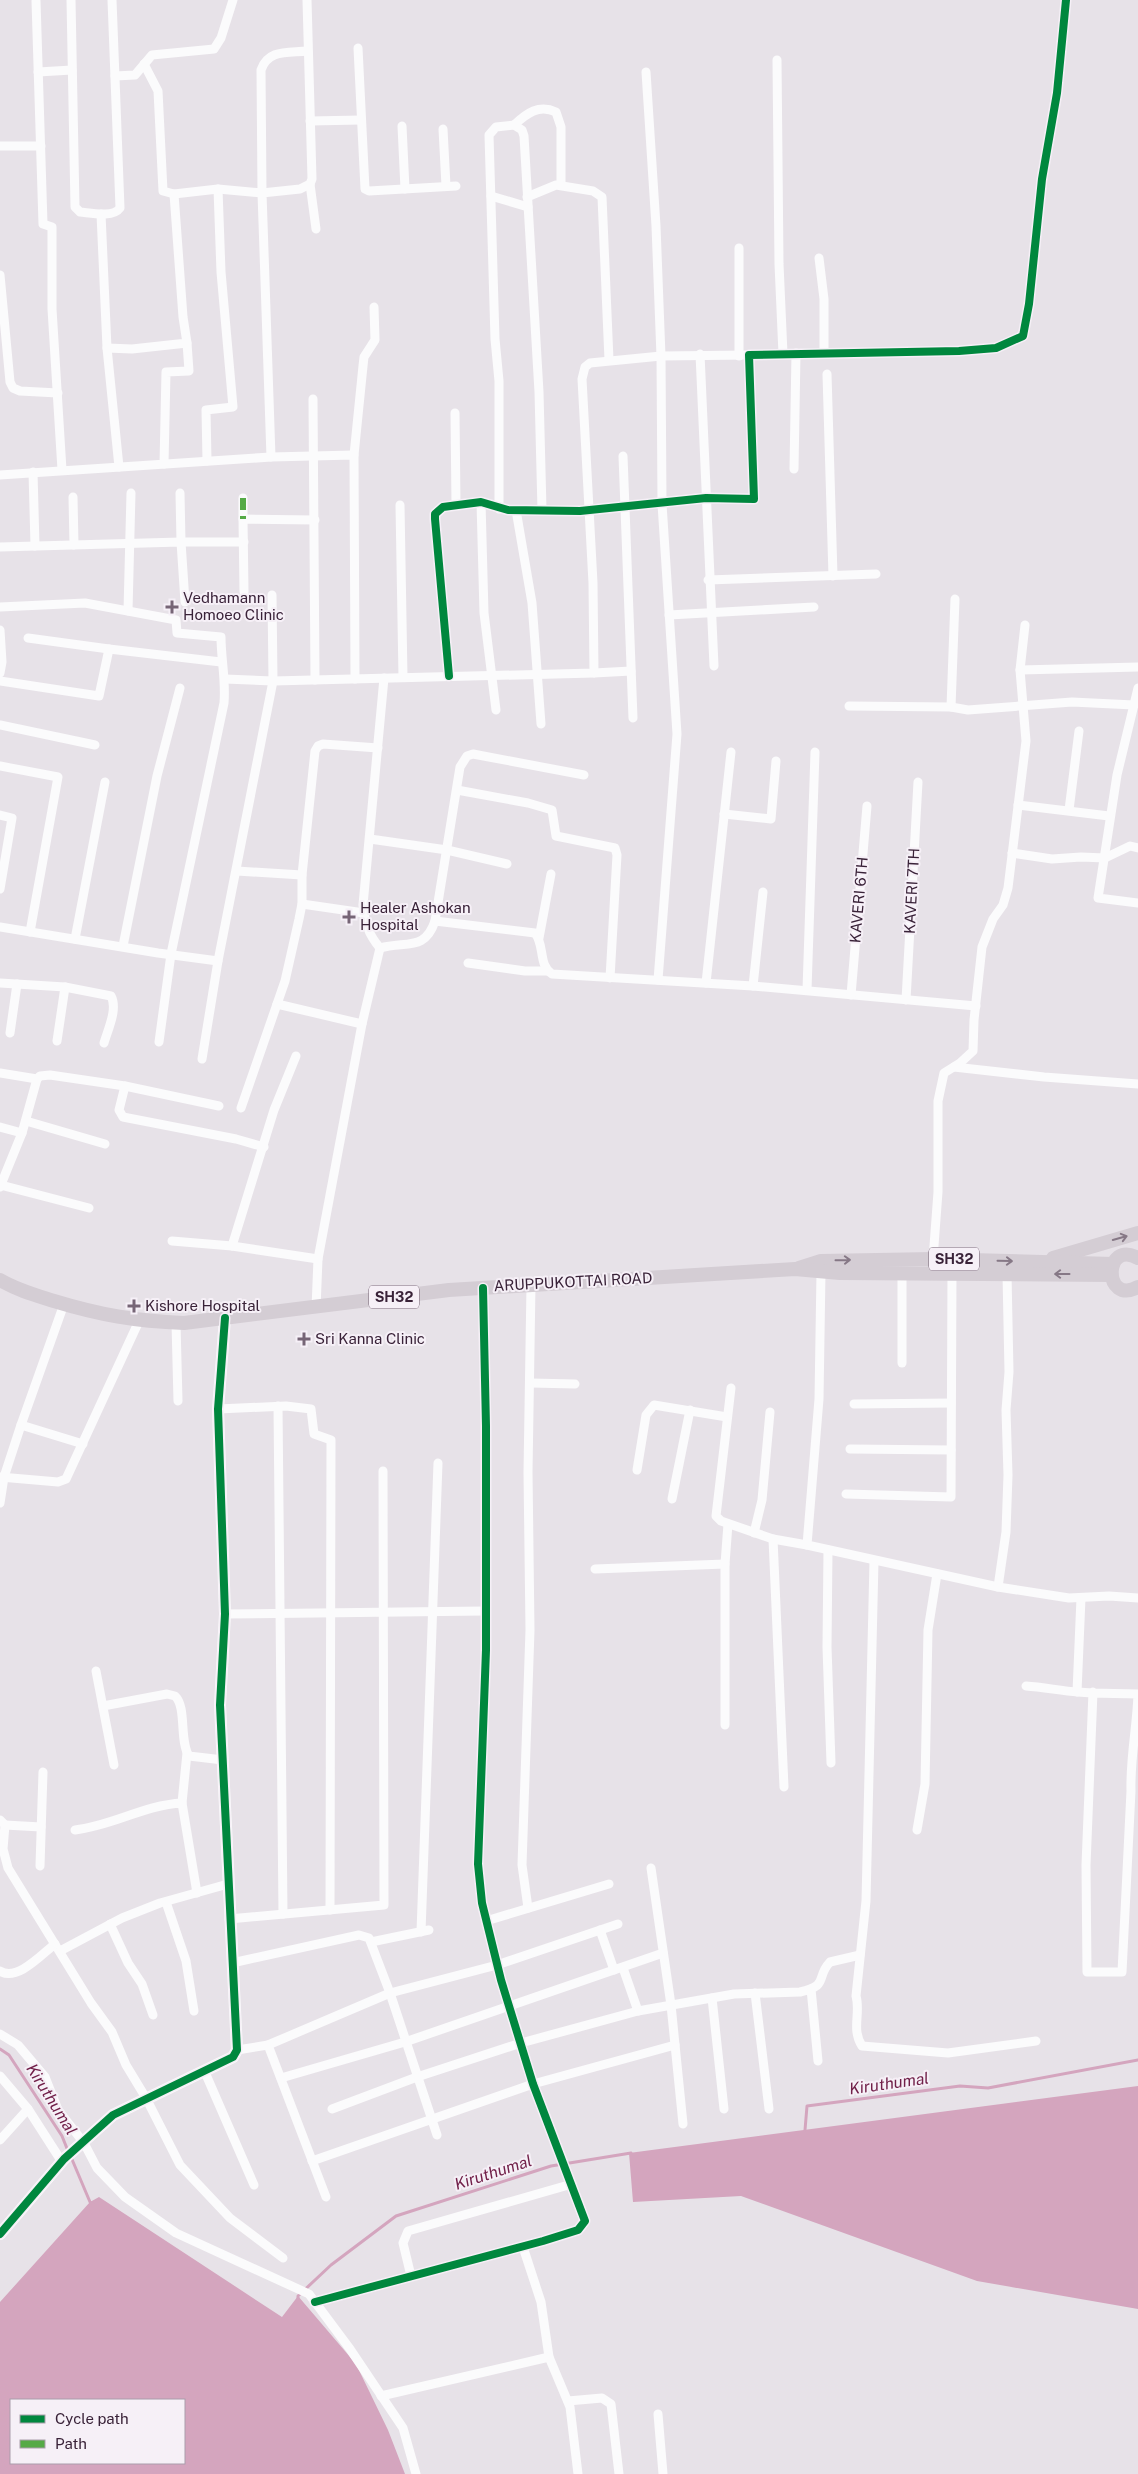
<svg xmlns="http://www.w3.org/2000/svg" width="1138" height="2474" font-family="'Public Sans',sans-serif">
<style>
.water{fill:#d4a5be;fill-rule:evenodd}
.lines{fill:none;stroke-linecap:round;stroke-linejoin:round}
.stream{stroke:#d4a5be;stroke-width:3}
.street{stroke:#fbfbfc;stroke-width:9}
.secondary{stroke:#fbfbfc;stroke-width:12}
.primary{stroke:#d4cdd4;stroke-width:14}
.quiet{stroke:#55aa46;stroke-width:6;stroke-dasharray:12 6;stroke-linecap:butt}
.cycleway-casing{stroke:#f6f0f7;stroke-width:11}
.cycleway{stroke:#00873e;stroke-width:8}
.oneway{stroke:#867886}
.poi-dot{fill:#766576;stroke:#f6f0f7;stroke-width:2}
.labels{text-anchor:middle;stroke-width:4;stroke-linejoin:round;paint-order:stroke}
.shield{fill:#f6f0f7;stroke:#726071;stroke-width:1}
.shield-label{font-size:14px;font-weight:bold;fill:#392238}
.poi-label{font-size:15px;fill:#392238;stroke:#f6f0f7;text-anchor:start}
.street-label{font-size:15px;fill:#392238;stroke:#f6f0f7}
.water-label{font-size:16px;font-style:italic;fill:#712049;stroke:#f6f0f7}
</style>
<rect width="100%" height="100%" fill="#e7e2e8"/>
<!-- water -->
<g class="water">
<polygon points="1138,2086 1138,2309 977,2281 741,2196 633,2202 629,2153"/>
<path d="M99,2197L282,2317L298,2296L356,2364L388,2430L405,2474H0V2302L90,2202ZM11,2400H184V2463H11Z"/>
</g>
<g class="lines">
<!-- stream -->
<g class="stream">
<polyline points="0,2049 9,2055 62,2136 68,2151"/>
<polyline points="805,2130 807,2106 960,2086 988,2088 1138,2060"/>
<polyline points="71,2157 90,2202 94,2205"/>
<polyline points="298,2299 298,2296 331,2265 396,2216 551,2166 631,2153"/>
</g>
<!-- street -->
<g class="street">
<path d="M71,0L75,207L80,212C91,213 113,218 120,208L112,0"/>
<polyline points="36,1 43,224 52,227 52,309 62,470"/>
<polyline points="358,48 365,189 369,191 456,186"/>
<polyline points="777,60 779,264 783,354"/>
<path d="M144,64L158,91L163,191L174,194L218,189L262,193L261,70C268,49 288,53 307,51"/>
<polyline points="38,72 72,70"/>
<polyline points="646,72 656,226 661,356 662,504 677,734 658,980"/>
<polyline points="115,76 135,75 152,55 214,49 221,38 233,0"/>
<polyline points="310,121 361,120"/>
<path d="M514,125C527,113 539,104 556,112L561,127V185"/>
<polyline points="402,126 405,189"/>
<polyline points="443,129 446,186"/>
<polyline points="0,146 41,146"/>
<polyline points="310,184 316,229"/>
<polyline points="491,196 528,207"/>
<polyline points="527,197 556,185 593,191 602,197 609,360"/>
<polyline points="101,214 107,348 119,467"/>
<polyline points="739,248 739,356"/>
<polyline points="819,258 824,299 824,353"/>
<polyline points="0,275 10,382 13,388 20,391 58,393"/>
<polyline points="107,348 132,349 187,343 183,317 174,194"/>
<polyline points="700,354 714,666"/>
<polyline points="827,374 833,576"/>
<polyline points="313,399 315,680"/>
<polyline points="455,413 456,505"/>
<polyline points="354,455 363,366 364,357 375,340 374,307"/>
<polyline points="623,456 633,718"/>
<polyline points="271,457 262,193 300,189 310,184 312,179 307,0"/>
<polyline points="207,461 206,410 233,407 221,272 218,189"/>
<polyline points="164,464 166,372 189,371 187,343"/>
<polyline points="794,469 796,353"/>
<polyline points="33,472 35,546"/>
<polyline points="0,475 271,457 354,455 355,679"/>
<polyline points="180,493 181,542 244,542"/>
<polyline points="73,497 74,545"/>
<polyline points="243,498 243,519"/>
<polyline points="481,502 484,613 496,710"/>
<polyline points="400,505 403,677"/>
<polyline points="499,509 499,381 495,339 489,135 496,127 514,125 522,130 524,136 539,392 542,510"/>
<polyline points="516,510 532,603 541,724"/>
<polyline points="0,547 181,542 185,602"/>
<polyline points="708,580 876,574"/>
<polyline points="244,592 243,519 315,520"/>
<path d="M0,607L85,603L176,620L177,633L221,637C221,659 226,680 224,703L171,954L159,1042"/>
<polyline points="128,611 131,493"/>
<polyline points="669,615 814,607"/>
<polyline points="0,630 2,662 0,673"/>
<polyline points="28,638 109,649"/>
<polyline points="1020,670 1138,667"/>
<polyline points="594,673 631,671"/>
<polyline points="449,676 435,519 435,514 443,507 481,502 508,510 580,511 706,498 754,499 749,355 959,351 996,348 1023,336 1029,304 1042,179 1057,93 1066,0"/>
<polyline points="225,679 273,681 594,673 593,583 582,379 585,367 590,363 661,356 749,355"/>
<polyline points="0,681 99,696 109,649 221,662"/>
<polyline points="1138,688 1117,775 1098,898 1138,903"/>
<polyline points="849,706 951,707 968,710 1072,702 1134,705"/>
<polyline points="951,707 955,599"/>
<polyline points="0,725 95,745"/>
<polyline points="0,766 58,777 30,932"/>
<polyline points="457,790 528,803 552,810 556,836 615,848 617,855 610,978"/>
<polyline points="1018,805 1109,816"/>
<polyline points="1069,810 1079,731"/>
<polyline points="724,814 771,819 776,761"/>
<polyline points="0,815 12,818 0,889"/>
<polyline points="370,839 447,850 507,864"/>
<polyline points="1012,853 1052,859 1081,857 1105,858 1130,846 1138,848"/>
<polyline points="237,871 302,875"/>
<polyline points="302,904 364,913"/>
<path d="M435,921L535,933C545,945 538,965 552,974L753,986L976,1006"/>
<polyline points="0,927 158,953 218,961"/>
<polyline points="539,938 551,874"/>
<polyline points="75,939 105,782"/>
<polyline points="123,946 157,776 180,688"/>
<path d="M380,948C407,941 425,951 435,921L460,767L467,756L473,754L584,775"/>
<polyline points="468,963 525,971 547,971"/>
<path d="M0,983L65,987L111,996C118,1009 108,1029 104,1043"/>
<polyline points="706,983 731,752"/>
<polyline points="753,986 763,892"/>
<polyline points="807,990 815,752"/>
<polyline points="851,995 867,806"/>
<polyline points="906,1000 918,782"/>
<polyline points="277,1004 362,1024"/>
<polyline points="10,1033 17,984"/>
<polyline points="57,1041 65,987"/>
<polyline points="202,1059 218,961 273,681 272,595"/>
<polyline points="954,1067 1044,1077 1138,1084"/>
<polyline points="0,1073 37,1079"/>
<polyline points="125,1086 119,1110 123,1117 236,1139 264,1147"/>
<polyline points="241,1108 285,981 299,919 302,904 302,875 315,751 318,746 323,744 378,748"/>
<polyline points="26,1121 105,1144"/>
<polyline points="0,1127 22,1133"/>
<polyline points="1,1185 89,1208"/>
<polyline points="0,1187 22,1133 37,1079 40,1076 50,1075 125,1086 219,1106"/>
<polyline points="172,1241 232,1246 318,1259"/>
<polyline points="232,1246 274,1110 296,1056"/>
<polyline points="933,1259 938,1192 938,1101 944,1073 960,1063 973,1051 974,1020 982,947 993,919 1003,905 1008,888 1026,741 1020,670 1025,625"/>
<polyline points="821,1272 819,1399 807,1545 998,1587 1006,1532 1008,1475 1006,1410 1009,1372 1007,1274"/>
<path d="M316,1308L318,1259L362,1024L380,948C368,934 365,923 363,905L384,678"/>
<polyline points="176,1323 178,1401"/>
<polyline points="902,1363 902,1272"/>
<polyline points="531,1383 575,1384"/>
<polyline points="731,1388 716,1516 721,1521 773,1539 807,1545"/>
<polyline points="854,1404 951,1403"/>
<polyline points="278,1406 283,1914"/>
<polyline points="218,1409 286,1406 311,1409 314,1434 331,1440 330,1910"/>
<polyline points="21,1425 83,1444"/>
<polyline points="850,1449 951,1450"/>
<polyline points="637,1470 646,1415 654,1405 727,1417"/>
<polyline points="0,1477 58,1482 66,1479 139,1321"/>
<polyline points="846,1494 951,1497 952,1272"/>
<polyline points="672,1499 690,1410"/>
<polyline points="0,1503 4,1477 21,1425 64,1304"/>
<polyline points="754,1533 762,1500 770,1412"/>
<polyline points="773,1539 784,1787"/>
<polyline points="828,1550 827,1647 831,1763"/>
<path d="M874,1561L866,1901L856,1996C861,2013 851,2029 862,2046L948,2053L1036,2041"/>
<polyline points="595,1569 725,1564"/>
<polyline points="998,1587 1069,1598 1109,1596 1138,1598"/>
<polyline points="225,1614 484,1611"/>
<polyline points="96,1671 114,1765"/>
<path d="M1026,1686C1044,1687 1061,1691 1078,1692C1098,1694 1118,1693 1138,1694C1137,1727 1130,1758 1131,1791L1122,1972H1087L1086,1865L1093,1692"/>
<polyline points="1077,1692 1081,1598"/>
<path d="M103,1706L167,1694L175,1696C187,1707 179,1741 189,1756L223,1760"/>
<polyline points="725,1725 725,1564 728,1524"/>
<polyline points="182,1803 187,1753"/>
<polyline points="0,1820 5,1825 3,1849 8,1868 91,2003 112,2032 126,2065 146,2098 180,2165 230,2218 283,2258"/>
<polyline points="5,1825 41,1827"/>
<path d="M75,1830C112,1826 144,1805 182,1803L197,1893"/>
<polyline points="917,1830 925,1784 928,1630 937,1574"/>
<polyline points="40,1866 43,1772"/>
<polyline points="651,1868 671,2005 683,2124"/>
<polyline points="166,1902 186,1961 194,2011"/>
<polyline points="528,1908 522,1865 530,1630 528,1472 531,1285"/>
<polyline points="229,1919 384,1905 383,1471"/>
<polyline points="486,1921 609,1884"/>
<polyline points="110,1924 128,1963 142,1984 153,2015"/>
<polyline points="600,1930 614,1970"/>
<polyline points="421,1932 438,1463"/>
<polyline points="371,1942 429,1930"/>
<polyline points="60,1951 122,1918 160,1903 228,1884"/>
<polyline points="232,1963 359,1935 369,1938 390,1993 437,2135"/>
<polyline points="623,1968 638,2011"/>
<path d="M0,1971C17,1982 42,1954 55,1944"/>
<polyline points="811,1989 818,2061"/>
<polyline points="755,1993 769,2109"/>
<polyline points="712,1998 724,2109"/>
<polyline points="0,2034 18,2045 45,2077 58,2110 84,2143 97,2168 125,2197 176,2233 309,2294 350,2349 403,2428 416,2474"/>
<polyline points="268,2045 326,2197"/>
<polyline points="237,2050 268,2045 390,1993 497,1965 618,1924"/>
<polyline points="204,2070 254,2185"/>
<polyline points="0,2076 28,2109 62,2162"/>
<polyline points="281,2078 405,2042 663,1953"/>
<path d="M332,2109L417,2077L521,2043L638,2011L734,1994L800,1992C830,1985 815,1978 830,1962L860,1955"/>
<polyline points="0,2140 28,2109"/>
<polyline points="312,2161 533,2084 675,2045"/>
<polyline points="523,2247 541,2302 549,2357 570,2407 578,2474"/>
<polyline points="411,2276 403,2243 408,2231 572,2184"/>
<polyline points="315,2302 543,2241 578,2230 585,2221 533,2084 501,1980 482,1903 478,1864 486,1650 486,1426 483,1288"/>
<polyline points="381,2396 549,2357"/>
<polyline points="568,2401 602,2398 611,2404 619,2474"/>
<polyline points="658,2414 663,2474"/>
</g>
<!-- secondary -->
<polyline class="secondary" points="0,2234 64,2159 113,2115 233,2057 237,2050 220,1705 225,1614 218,1409 225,1318"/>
<!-- primary -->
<g class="primary">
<polyline points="1053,1258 1138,1233"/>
<path d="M1138,1258C1103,1239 1103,1306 1138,1287"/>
<polyline points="799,1268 821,1261 933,1259 1113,1264"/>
<path d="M0,1280C17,1290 35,1295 54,1301C100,1315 135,1321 184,1323L449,1290L795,1269L840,1273L1111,1275"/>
</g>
<!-- quiet -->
<polyline class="quiet" points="243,498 243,519"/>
<!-- cycleway casing -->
<g class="cycleway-casing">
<g id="cycleway">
<polyline points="449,676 435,519 435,514 443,507 481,502 508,510 580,511 706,498 754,499 749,355 959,351 996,348 1023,336 1029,304 1042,179 1057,93 1066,0"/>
<polyline points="0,2234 64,2159 113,2115 233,2057 237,2050 220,1705 225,1614 218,1409 225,1318"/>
<polyline points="315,2302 543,2241 578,2230 585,2221 533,2084 501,1980 482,1903 478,1864 486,1650 486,1426 483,1288"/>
</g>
</g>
<!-- cycleway -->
<use href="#cycleway" class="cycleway"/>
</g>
<!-- one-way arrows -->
<defs><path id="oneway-shaft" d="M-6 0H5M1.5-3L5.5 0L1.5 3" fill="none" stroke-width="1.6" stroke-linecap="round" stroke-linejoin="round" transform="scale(1.25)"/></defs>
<g class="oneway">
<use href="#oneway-shaft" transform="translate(1120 1238) rotate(-16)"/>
<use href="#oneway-shaft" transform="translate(843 1260) rotate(-1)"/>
<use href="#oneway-shaft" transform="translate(1005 1261) rotate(1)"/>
<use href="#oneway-shaft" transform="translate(1062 1274) rotate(-180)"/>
</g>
<!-- markers -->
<g class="poi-dot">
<path d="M169.5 599.5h5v5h5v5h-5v5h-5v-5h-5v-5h5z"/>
<path d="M346.5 909.5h5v5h5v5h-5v5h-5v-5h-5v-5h5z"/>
<path d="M131.5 1298.5h5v5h5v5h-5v5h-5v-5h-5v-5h5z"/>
<path d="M301.5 1331.5h5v5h5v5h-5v5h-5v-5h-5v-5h5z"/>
</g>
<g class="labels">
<!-- shield labels -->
<g class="shield">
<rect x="929" y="1247.5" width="50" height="23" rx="4"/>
<rect x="369" y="1285.5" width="50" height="23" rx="4"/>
</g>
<g class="shield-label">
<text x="954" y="1264">SH32</text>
<text x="394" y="1302">SH32</text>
</g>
<!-- poi labels -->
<g class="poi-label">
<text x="183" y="603">Vedhamann<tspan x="183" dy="17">Homoeo Clinic</tspan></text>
<text x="360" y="913">Healer Ashokan<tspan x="360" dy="17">Hospital</tspan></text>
<text x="145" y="1311">Kishore Hospital</text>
<text x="315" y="1344">Sri Kanna Clinic</text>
</g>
<!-- street labels -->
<g class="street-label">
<text transform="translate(912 891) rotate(-87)" y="5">KAVERI 7TH</text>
<text transform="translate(859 900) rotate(-85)" y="5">KAVERI 6TH</text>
<text transform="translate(573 1282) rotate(-3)" y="5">ARUPPUKOTTAI ROAD</text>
</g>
<!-- water labels -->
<g class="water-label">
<text transform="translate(889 2083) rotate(-8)" y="6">Kiruthumal</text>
<text transform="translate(52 2099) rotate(58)" y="6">Kiruthumal</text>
<text transform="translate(493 2172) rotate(-18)" y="6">Kiruthumal</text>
</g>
</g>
<!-- legend -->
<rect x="10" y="2399" width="175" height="65" fill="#f6f0f7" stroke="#aa9eab"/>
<rect x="20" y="2415" width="25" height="8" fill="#00873e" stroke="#aa9eab"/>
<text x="55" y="2424" font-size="15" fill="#392238">Cycle path</text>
<rect x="20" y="2440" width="25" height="8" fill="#55aa46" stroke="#aa9eab"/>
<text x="55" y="2449" font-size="15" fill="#392238">Path</text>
</svg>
